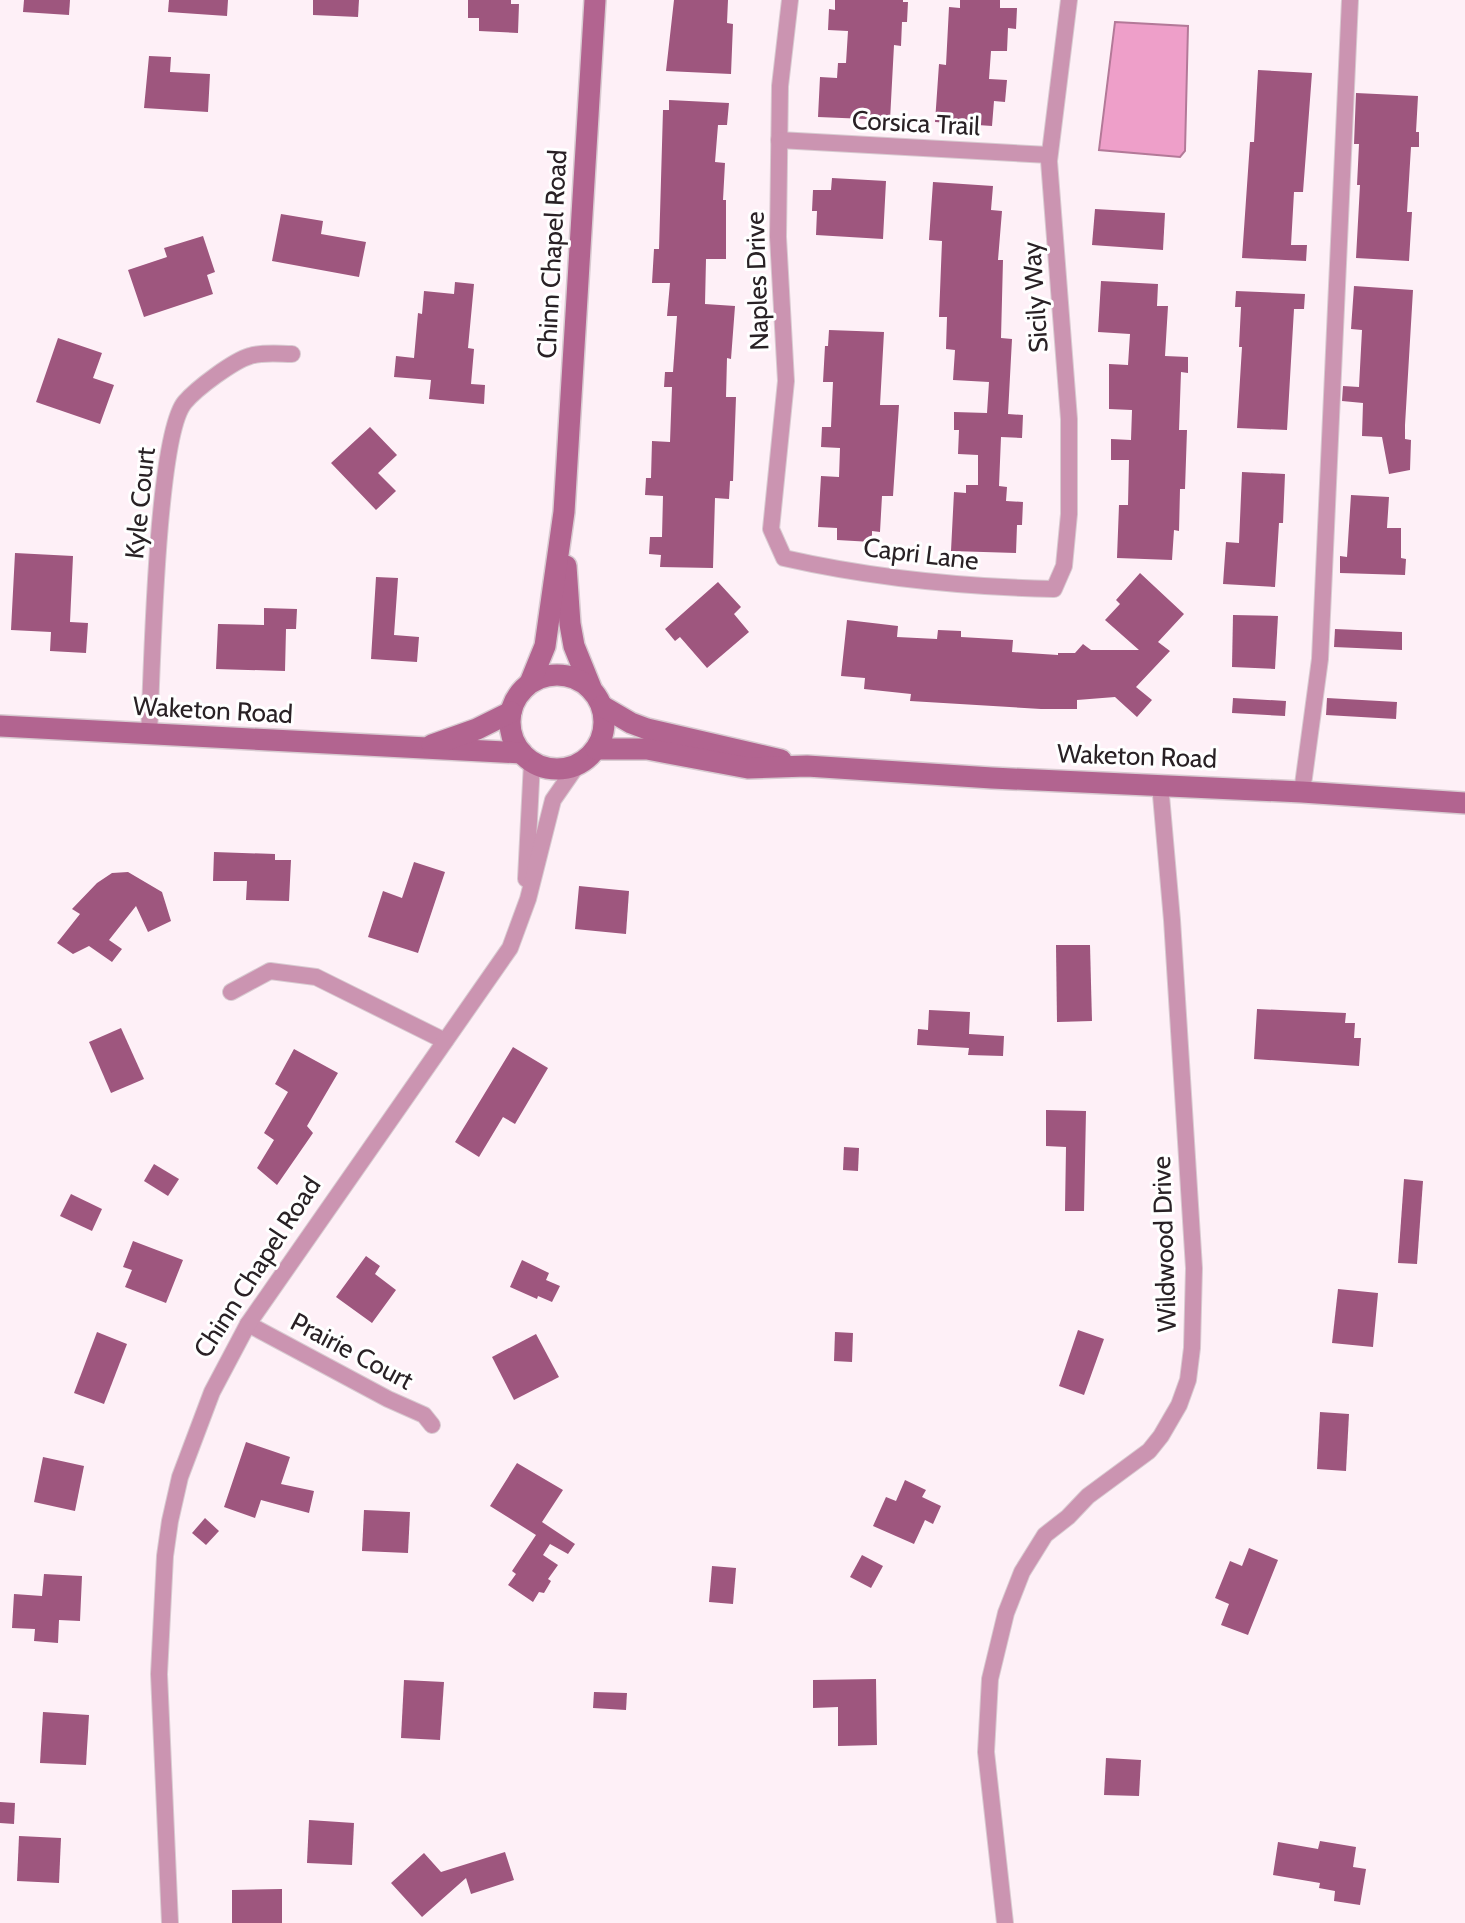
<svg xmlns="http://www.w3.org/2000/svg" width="1465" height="1923" font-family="Cabin,sans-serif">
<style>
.water{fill:#ee9fc9;stroke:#b37998;stroke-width:2}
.building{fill:#9e567e}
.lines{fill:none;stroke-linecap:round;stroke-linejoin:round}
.street-casing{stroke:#d8cbd1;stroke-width:18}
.secondary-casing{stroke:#d8cbd1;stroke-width:24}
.street{stroke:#cb94b1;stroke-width:16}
.secondary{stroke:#b26490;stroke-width:21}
.labels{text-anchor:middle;stroke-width:6;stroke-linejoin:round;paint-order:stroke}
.street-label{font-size:26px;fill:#292125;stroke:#fff}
</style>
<rect width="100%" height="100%" fill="#fef0f7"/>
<!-- water -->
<polygon class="water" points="1115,22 1188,26 1185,151 1180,157 1099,150"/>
<!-- building -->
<g class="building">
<polygon points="24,0 70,0 69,15 23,12"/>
<polygon points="169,0 228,0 227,16 168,12"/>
<polygon points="313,0 359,0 358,17 313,15"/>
<polygon points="468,0 511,0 511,4 519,4 518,33 479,31 479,18 468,18"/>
<polygon points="674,0 728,0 727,23 733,24 731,74 666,71"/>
<polygon points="835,0 903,0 903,2 908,2 907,22 902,22 901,46 894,45 890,120 818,117 820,77 837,78 838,63 846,63 848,31 828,30 829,9 835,10"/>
<polygon points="960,0 1000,0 1000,8 1017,8 1016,29 1008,28 1007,51 991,51 989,79 1007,80 1005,102 994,101 992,126 935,122 939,64 946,65 949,7 960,8"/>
<polygon points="149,56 171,57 170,72 210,74 208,112 144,108"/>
<polygon points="1258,70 1312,73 1303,192 1294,192 1291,245 1307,245 1306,261 1242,258 1250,142 1254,142"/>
<polygon points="1356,93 1418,96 1416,132 1419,132 1419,147 1411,147 1407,212 1412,212 1409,261 1356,258 1360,185 1357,185 1359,144 1354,144"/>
<polygon points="669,100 729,103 727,125 718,125 715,162 725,163 723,200 726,200 726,259 706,259 705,304 735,306 731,359 727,358 726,397 736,397 733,481 730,481 729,499 715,498 713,568 660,567 661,555 649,554 650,537 662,537 663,496 645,495 646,478 651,478 652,441 670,442 672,387 664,387 665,372 673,372 677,316 667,316 670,283 652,283 654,249 659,249 663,110 669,110"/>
<polygon points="832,178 886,181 883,239 816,235 817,211 812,211 813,190 831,190"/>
<polygon points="933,182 993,186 991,210 1002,211 998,260 1003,260 1001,338 1012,339 1008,414 1023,415 1022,438 1001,437 999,486 1007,487 1006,501 1023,502 1022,525 1017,525 1016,553 951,551 954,492 966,493 966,485 978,485 978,455 958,454 959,430 954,430 954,412 987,413 989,382 953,380 955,350 946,349 947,317 939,317 942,241 929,240"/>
<polygon points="1095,209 1165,213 1163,250 1092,245"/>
<polygon points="281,214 323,221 321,234 366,242 359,277 272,261"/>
<polygon points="203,236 215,272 207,275 213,294 144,317 128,270 167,257 164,248"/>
<polygon points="1101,281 1158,284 1157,306 1168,306 1165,356 1188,357 1188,373 1181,372 1179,430 1187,430 1185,489 1180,489 1179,531 1174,530 1172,560 1117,558 1119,505 1128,505 1129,460 1111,460 1111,439 1131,440 1132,410 1109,409 1109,364 1128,365 1130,334 1098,332"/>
<polygon points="455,282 474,284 468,348 474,349 471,384 485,385 484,404 429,399 431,380 394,377 396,356 414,358 418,313 422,314 424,291 454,294"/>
<polygon points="1354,286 1413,290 1405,425 1405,439 1411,440 1410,470 1389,474 1382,437 1362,436 1363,403 1342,401 1343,386 1359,387 1362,330 1351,329"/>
<polygon points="1236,291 1305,294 1304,309 1294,309 1287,430 1237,428 1242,347 1239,347 1241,307 1235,307"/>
<polygon points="829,330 884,332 880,405 899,405 893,496 882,496 880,532 872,531 872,542 837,540 837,528 818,527 821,476 839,477 840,448 821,447 822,427 831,427 833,382 823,382 825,346 828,346"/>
<polygon points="58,338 102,353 93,378 114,385 100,424 36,402"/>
<polygon points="370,427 397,455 378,473 396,491 376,510 331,463"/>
<polygon points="1242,472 1285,474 1283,523 1279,523 1275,587 1223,584 1226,542 1239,543"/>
<polygon points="1351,495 1389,497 1387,528 1401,528 1401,558 1406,559 1405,575 1340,573 1340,556 1347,557"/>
<polygon points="15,553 73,556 70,622 88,623 86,653 50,651 51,632 11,630"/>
<polygon points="1140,573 1184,614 1158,642 1170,651 1136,687 1152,700 1137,717 1115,697 1077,700 1077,709 1041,709 910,701 911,694 864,689 865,678 841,676 847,620 898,626 897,637 937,639 938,630 961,631 961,637 1013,640 1012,652 1058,655 1058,653 1075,653 1083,644 1091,650 1139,650 1105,620 1120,604 1116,600"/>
<polygon points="376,577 398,578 394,635 419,637 417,662 371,659"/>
<polygon points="718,582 741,607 734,614 749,632 707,668 680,637 675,641 665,629"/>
<polygon points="264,608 297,609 296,629 286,629 285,671 216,669 218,624 264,625"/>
<polygon points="1233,615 1278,616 1275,669 1232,667"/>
<polygon points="1335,629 1402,632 1402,650 1334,647"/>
<polygon points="1233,698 1286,701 1285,716 1232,713"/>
<polygon points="1327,698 1397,702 1396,719 1326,715"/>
<polygon points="214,852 275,854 275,860 291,860 289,901 246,900 247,881 213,881"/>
<polygon points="414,862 445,872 418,953 368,937 383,891 402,898"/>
<polygon points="128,872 162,892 171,921 148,932 136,906 109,940 122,949 112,962 89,946 73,954 57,943 80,914 72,909 97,883 112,873"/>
<polygon points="579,886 629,891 626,934 575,929"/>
<polygon points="1056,945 1090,945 1092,1021 1057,1022"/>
<polygon points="1257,1009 1346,1013 1345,1023 1355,1023 1354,1038 1361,1038 1359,1066 1254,1059"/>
<polygon points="929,1010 970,1012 969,1034 1004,1036 1003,1056 968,1055 969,1048 917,1045 918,1029 928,1030"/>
<polygon points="121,1028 144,1079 111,1093 89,1042"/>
<polygon points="513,1047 548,1068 515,1124 503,1117 479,1157 455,1142"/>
<polygon points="294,1049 338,1073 307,1126 313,1133 277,1185 257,1168 274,1140 264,1133 288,1092 275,1084"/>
<polygon points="1046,1110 1086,1111 1084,1211 1065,1211 1066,1147 1046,1146"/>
<polygon points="844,1147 859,1148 858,1171 843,1170"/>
<polygon points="154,1164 179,1179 168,1196 144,1181"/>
<polygon points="1404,1179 1423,1181 1417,1264 1398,1263"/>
<polygon points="71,1194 102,1209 92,1231 60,1216"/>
<polygon points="133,1241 183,1260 166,1303 125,1287 132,1270 123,1267"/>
<polygon points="366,1256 380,1266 375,1274 396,1290 372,1323 336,1297"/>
<polygon points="522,1260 549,1273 546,1280 560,1286 552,1302 538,1296 537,1299 510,1287"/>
<polygon points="1338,1289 1378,1293 1373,1347 1332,1343"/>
<polygon points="1078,1330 1104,1339 1084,1395 1059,1386"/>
<polygon points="97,1332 127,1344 104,1404 74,1393"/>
<polygon points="835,1332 853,1333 852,1362 834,1361"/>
<polygon points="536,1334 559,1377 514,1400 492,1357"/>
<polygon points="1320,1412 1349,1414 1346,1471 1317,1469"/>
<polygon points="246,1442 290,1457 281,1484 314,1491 309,1513 261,1500 255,1518 224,1507"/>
<polygon points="43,1457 84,1466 75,1511 34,1502"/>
<polygon points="517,1463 563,1490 542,1522 575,1544 568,1554 550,1544 543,1555 558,1565 548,1579 551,1581 544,1593 539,1592 533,1602 508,1585 516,1574 512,1571 536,1535 490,1506"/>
<polygon points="905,1480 926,1490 922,1497 941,1506 933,1524 925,1520 914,1544 873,1526 886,1497 896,1501"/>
<polygon points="364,1510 410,1512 408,1553 362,1551"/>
<polygon points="205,1518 219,1531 206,1545 192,1533"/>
<polygon points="1249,1548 1278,1560 1248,1635 1221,1625 1229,1604 1215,1598 1230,1561 1242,1566"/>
<polygon points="862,1555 883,1566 871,1588 850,1577"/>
<polygon points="712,1566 736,1568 733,1604 709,1602"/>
<polygon points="44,1574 82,1576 80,1621 59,1620 58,1643 34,1641 35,1629 12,1628 14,1594 42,1596"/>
<polygon points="876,1679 877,1745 838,1746 838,1707 813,1708 813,1680"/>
<polygon points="404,1680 444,1682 440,1740 401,1738"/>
<polygon points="594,1692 627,1693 626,1710 593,1708"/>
<polygon points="43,1712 89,1715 86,1765 40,1763"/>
<polygon points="1106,1758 1141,1760 1139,1796 1104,1795"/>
<polygon points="0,1802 15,1803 14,1824 0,1823"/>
<polygon points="309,1820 354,1823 352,1865 307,1863"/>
<polygon points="19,1836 61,1838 59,1883 17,1881"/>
<polygon points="1320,1841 1356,1847 1353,1867 1366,1869 1360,1905 1334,1901 1335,1891 1319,1888 1320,1883 1273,1875 1278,1842 1318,1849"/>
<polygon points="505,1852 514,1880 471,1894 466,1878 422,1917 391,1883 424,1853 441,1872"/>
<polygon points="282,1889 282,1923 232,1923 232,1890"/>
</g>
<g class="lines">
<!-- street casing -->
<g class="street-casing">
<g id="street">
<path d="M790,0L780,86L778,237L786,381L771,529L784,558C872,578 964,587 1054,589L1064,566L1069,514V419L1049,161L1069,0"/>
<polyline points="779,140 1049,155"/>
<path d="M149,734C152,678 156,435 185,402C197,388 233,361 250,356C262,352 280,354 292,354"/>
<polyline points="1302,792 1320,659 1350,0"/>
<polyline points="526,879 532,762"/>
<polyline points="231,992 270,971 316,977 445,1041"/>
<polyline points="248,1324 388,1399 424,1415 432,1425"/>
<polyline points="170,1923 159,1674 165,1556 170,1521 180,1477 212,1392 248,1324 510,948 528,899 553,800 578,764"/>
<polyline points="1005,1923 986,1752 990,1679 1006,1613 1022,1572 1045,1535 1068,1517 1088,1496 1149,1451 1161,1436 1179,1405 1188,1380 1192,1348 1194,1268 1172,920 1160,784"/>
</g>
</g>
<!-- secondary casing -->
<g class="secondary-casing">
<g id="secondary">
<polyline points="566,566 570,624 574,646 591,688"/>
<circle cx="557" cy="722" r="47"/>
<polyline points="530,683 545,646 564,512 595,0"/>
<polyline points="602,706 631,723 647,729 781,760"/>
<polyline points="0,726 522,753"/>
<polyline points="432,745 477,729 511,712"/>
<polyline points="596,749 647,749 748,768 807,766 992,778 1302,792 1465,803"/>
</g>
</g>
<!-- street -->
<use href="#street" class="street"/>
<!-- secondary -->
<use href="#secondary" class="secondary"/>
</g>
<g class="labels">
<!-- street labels -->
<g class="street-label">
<text transform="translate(916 123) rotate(3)" y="9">Corsica Trail</text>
<text transform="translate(552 254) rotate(-87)" y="9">Chinn Chapel Road</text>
<text transform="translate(757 281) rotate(-92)" y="9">Naples Drive</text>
<text transform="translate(1035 297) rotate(-94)" y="9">Sicily Way</text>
<text transform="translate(140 503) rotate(-84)" y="9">Kyle Court</text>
<text transform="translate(921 554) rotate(7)" y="9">Capri Lane</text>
<text transform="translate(213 710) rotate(3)" y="9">Waketon Road</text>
<text transform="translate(1137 756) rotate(2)" y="9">Waketon Road</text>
<text transform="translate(1164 1244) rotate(-92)" y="9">Wildwood Drive</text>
<text transform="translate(257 1267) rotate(-57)" y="9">Chinn Chapel Road</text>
<text transform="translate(352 1351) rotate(28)" y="9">Prairie Court</text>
</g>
</g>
</svg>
